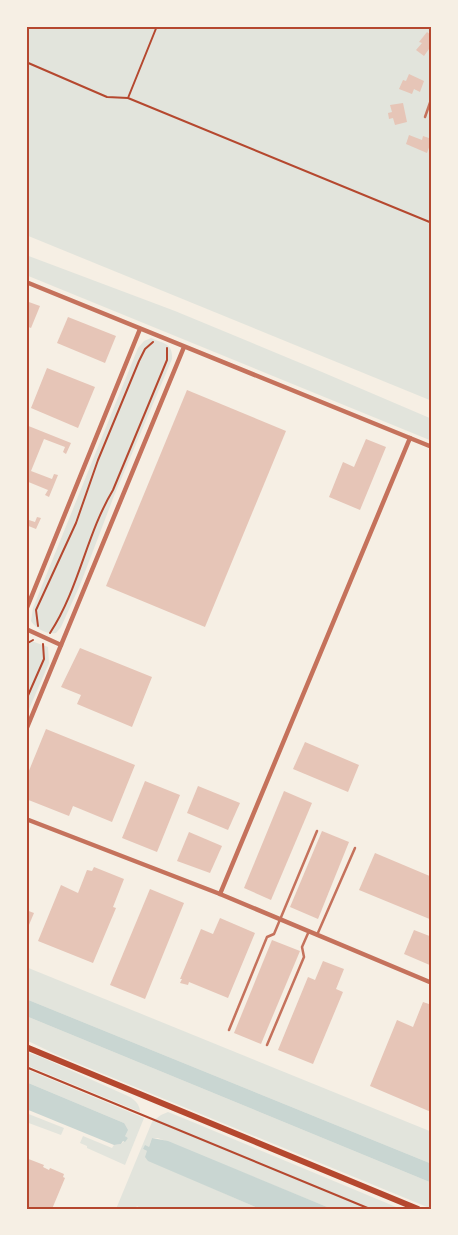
<svg xmlns="http://www.w3.org/2000/svg" width="458" height="1235" font-family="'Nunito Sans',sans-serif">
<style>
.green{fill:#e2e4dc}
.water{fill:#c9d6d2}
.building{fill:#e6c5b7}
.lines{fill:none;stroke-linecap:round;stroke-linejoin:round}
.path{stroke:#b5482f;stroke-width:2}
.service{stroke:#c5725c;stroke-width:2.5}
.minor{stroke:#c5725c;stroke-width:4.5}
.secondary{stroke:#b5482f;stroke-width:6}
.neatline{fill:none;stroke:#b5482f;stroke-width:2}
</style>
<rect width="100%" height="100%" fill="#f6efe4"/>
<!-- green -->
<g class="green">
<polygon points="26,26 432,26 432,401 26,235"/>
<polygon points="26,255 175,311 322,372 432,419 432,441 26,275"/>
<path d="M151,338C164,344 173,343 172,359L114,496L80,585L61,627L56,633C47,635 35,628 31,621L33,608L138,348L144,341Z"/>
<polygon points="26,639 48,647 49,663 26,716"/>
<polygon points="26,967 432,1132 432,1164 26,999"/>
<polygon points="26,1016 432,1183 432,1209 55,1054 26,1040"/>
<path d="M26,1052L41,1057L130,1097C135,1100 140,1105 140,1112L26,1065Z"/>
<polygon points="26,1069 144,1118 125,1165 87,1148 87,1146 80,1143 83,1136 112,1148 114,1145 121,1144 128,1138 125,1136 124,1123 26,1082"/>
<polygon points="168,1112 195,1123 401,1209 332,1209 158,1138 152,1138 149,1147 143,1149 147,1151 148,1160 260,1209 142,1209 137,1206 135,1209 116,1209 152,1122 161,1115"/>
<polygon points="26,1113 64,1128 61,1135 26,1122"/>
</g>
<!-- water -->
<g class="water">
<polygon points="26,999 432,1164 432,1183 26,1016"/>
<polygon points="26,1082 124,1123 128,1130 125,1136 128,1138 125,1142 123,1141 121,1144 114,1145 26,1109"/>
<polygon points="152,1138 168,1141 332,1209 260,1209 148,1161 145,1157 147,1151 143,1149 145,1145 149,1147"/>
</g>
<!-- building -->
<g class="building">
<polygon points="427,32 432,36 432,51 429,49 424,56 416,50 422,43 419,42"/>
<polygon points="409,74 424,81 420,92 414,89 412,94 399,89 403,80 406,81"/>
<polygon points="403,103 407,122 395,125 393,118 389,119 388,113 392,112 390,105"/>
<polygon points="409,135 422,140 423,136 432,139 427,153 406,144"/>
<polygon points="26,301 40,306 31,328 26,326"/>
<polygon points="68,317 116,336 105,363 57,343"/>
<polygon points="47,368 95,387 78,428 31,408"/>
<polygon points="187,390 286,431 205,627 106,586"/>
<polygon points="26,425 71,443 66,454 63,452 65,447 44,439 31,471 52,479 54,474 58,475 49,497 45,495 48,490 26,481"/>
<polygon points="366,439 386,447 360,510 329,497 343,462 354,467"/>
<polygon points="37,517 41,518 36,529 26,525 26,519 35,522"/>
<polygon points="80,648 152,677 132,727 77,704 81,695 61,687"/>
<polygon points="46,729 135,765 112,822 73,806 69,816 26,799 26,778"/>
<polygon points="305,742 359,765 348,792 293,769"/>
<polygon points="145,781 180,795 157,852 122,838"/>
<polygon points="198,786 240,803 228,830 187,813"/>
<polygon points="284,791 312,803 271,900 244,888"/>
<polygon points="322,831 349,842 318,919 290,907"/>
<polygon points="189,832 222,846 210,873 177,861"/>
<polygon points="375,853 432,877 432,920 359,890"/>
<polygon points="94,867 124,879 113,907 116,908 93,963 38,941 61,885 78,893 87,870 92,871"/>
<polygon points="150,889 184,903 145,999 110,985"/>
<polygon points="26,910 34,913 26,932"/>
<polygon points="220,918 255,933 228,998 189,982 188,985 180,983 182,979 180,979 201,929 213,934"/>
<polygon points="414,930 432,937 432,966 404,954"/>
<polygon points="272,940 300,951 261,1044 234,1033"/>
<polygon points="323,961 344,969 336,989 343,992 313,1064 278,1050 308,977 315,980"/>
<polygon points="423,1002 432,1005 431,1112 370,1086 397,1020 413,1027"/>
<polygon points="26,1158 44,1165 43,1167 49,1170 50,1168 64,1174 63,1177 65,1178 52,1209 26,1209"/>
</g>
<g class="lines">
<!-- path -->
<g class="path">
<polyline points="157,26 128,98 432,223"/>
<polyline points="26,62 107,97 128,98"/>
<polyline points="38,626 36,610 76,523 98,460 139,361 145,349 153,342"/>
<path d="M50,633C79,589 86,535 113,490L167,360V348"/>
<polyline points="26,644 33,640"/>
<polyline points="26,700 44,659 43,644"/>
<polyline points="26,1067 370,1209"/>
</g>
<!-- service -->
<g class="service">
<polyline points="425,117 432,97"/>
<polyline points="317,935 355,848"/>
<polyline points="229,1030 267,937 274,934 317,831"/>
<polyline points="267,1045 304,957 302,947 309,931"/>
</g>
<!-- minor -->
<g class="minor">
<polyline points="26,282 432,447"/>
<polyline points="26,610 140,329"/>
<polyline points="26,629 61,645"/>
<polyline points="26,730 184,347"/>
<polyline points="26,819 220,894 432,983"/>
<polyline points="220,894 410,438"/>
</g>
<!-- secondary -->
<polyline class="secondary" points="26,1047 418,1209"/>
</g>
<!-- border -->
<rect width="458" height="1235" fill="none" stroke="#f6efe4" stroke-width="55"/>
<rect x="28" y="28" width="402" height="1180" class="neatline"/>
</svg>
